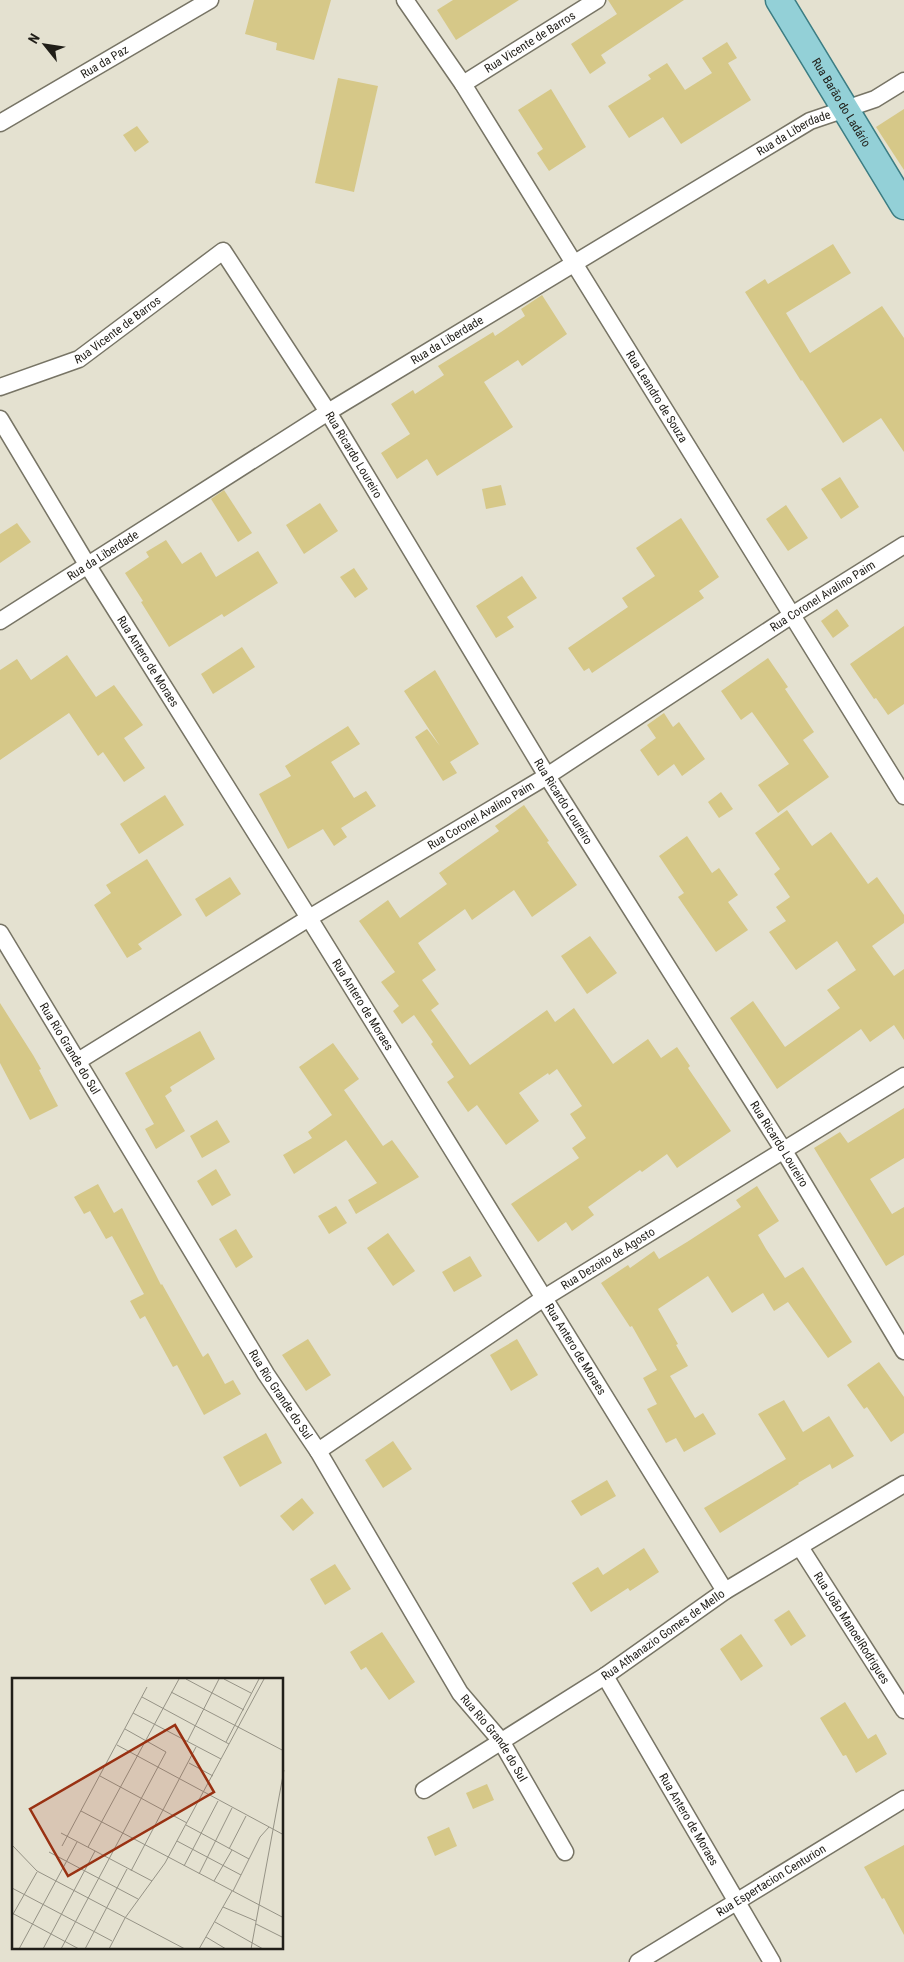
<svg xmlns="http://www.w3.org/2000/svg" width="904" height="1962" font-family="'Roboto Condensed',sans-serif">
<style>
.building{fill:#d6c888}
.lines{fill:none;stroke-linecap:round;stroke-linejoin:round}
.street-casing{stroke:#777465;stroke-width:19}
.primary-casing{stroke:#3c7d83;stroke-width:29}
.street{stroke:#fff;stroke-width:16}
.primary{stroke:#93d0d7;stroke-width:26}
.labels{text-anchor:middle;stroke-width:5;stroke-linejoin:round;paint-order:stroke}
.street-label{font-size:12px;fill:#201e18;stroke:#e4e1d0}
.inset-road{fill:none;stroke:#969386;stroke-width:1}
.view{fill:#993112;fill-opacity:0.15;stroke:#993112;stroke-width:2.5}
.inset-edge{fill:none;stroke:#201e18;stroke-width:2.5}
</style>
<rect width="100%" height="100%" fill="#e4e1d0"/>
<!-- building -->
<g class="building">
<polygon points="254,0 331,0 314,60 276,50 277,43 245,34"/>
<polygon points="453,0 519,0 456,40 437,10"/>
<polygon points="608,0 684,0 601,55 606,63 590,74 571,44 617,14"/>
<polygon points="727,42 737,58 728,63 751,100 681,144 663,117 629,138 608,106 651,79 648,75 667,63 685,90 712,73 702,58"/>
<polygon points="338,78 378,86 354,192 315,183"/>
<polygon points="551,89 586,147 549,171 537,153 543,149 518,110"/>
<polygon points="904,109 904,170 876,127"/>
<polygon points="137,126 149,142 135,152 123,135"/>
<polygon points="833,244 851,273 786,313 810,353 882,306 904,338 904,452 881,418 843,443 802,380 801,381 745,292 765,279 768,284"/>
<polygon points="542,295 567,334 522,366 518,360 484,382 513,427 437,476 427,459 397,479 381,453 410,434 391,404 413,390 415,394 444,375 438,366 493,332 495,336 525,316 521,309"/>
<polygon points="840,477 859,507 841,519 821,489"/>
<polygon points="501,485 506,505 486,509 482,489"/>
<polygon points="224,490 252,533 238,542 211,499"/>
<polygon points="320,503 338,531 304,554 286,525"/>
<polygon points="786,505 808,538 788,551 766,519"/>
<polygon points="681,518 719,577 699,591 704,598 592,673 589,668 584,671 568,648 628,607 622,598 655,576 636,548"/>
<polygon points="17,523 31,542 0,563 0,534"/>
<polygon points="166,540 182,564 201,552 216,577 258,551 278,583 224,617 222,614 169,647 141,602 143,601 125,573 149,557 146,552"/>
<polygon points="354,568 368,589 355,598 340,577"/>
<polygon points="522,576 537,598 507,617 514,627 496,638 476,606"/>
<polygon points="837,609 849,626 833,638 821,621"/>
<polygon points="904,626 904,704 888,715 876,698 874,699 850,664"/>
<polygon points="242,647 255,667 213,694 201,674"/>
<polygon points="67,655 96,697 114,685 143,725 124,738 145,768 124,782 103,752 98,756 69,713 0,760 0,670 17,659 31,680"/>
<polygon points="768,658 788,687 785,689 814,732 803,740 829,777 778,813 758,785 789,764 752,712 741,720 721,691"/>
<polygon points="435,670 479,744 450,762 457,773 443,781 415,737 427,729 440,746 404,691"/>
<polygon points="664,713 673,727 679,722 705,759 682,776 674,764 658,776 640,750 656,738 647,725"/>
<polygon points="348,726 360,744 331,762 354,798 366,791 376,806 341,828 347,837 334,846 323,829 288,849 259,794 291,776 285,766"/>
<polygon points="721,792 733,809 719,818 708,802"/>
<polygon points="165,795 184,825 139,854 120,824"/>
<polygon points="524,805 549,841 547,842 577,885 532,917 514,890 472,920 465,909 418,943 436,970 422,980 439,1004 431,1010 470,1065 547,1010 555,1022 574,1008 613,1064 648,1039 661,1058 677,1047 690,1066 688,1068 731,1131 677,1168 667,1154 642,1172 640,1170 588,1207 594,1215 572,1231 566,1222 538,1242 511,1204 579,1158 572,1148 586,1138 570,1114 582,1106 557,1069 549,1075 548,1073 519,1093 539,1121 506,1145 477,1105 468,1112 447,1082 454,1077 431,1044 433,1042 414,1015 402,1024 393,1011 399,1006 381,982 395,972 359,921 388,900 400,918 447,884 439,873 499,831 495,826"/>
<polygon points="787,810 812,846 831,832 868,884 877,877 904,915 904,923 872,946 894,976 904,969 904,1040 894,1025 870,1042 861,1029 777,1089 730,1018 753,1001 785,1047 840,1008 827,990 856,970 837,941 796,970 769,932 786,921 776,907 790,897 774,874 780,869 755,833"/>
<polygon points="687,836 712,873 719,868 738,895 728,902 748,930 716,952 678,897 684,893 659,856"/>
<polygon points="147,859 182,915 138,944 142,949 127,958 94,905 111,893 106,885"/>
<polygon points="230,877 241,894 206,917 195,899"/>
<polygon points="590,936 617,973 587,994 561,956"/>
<polygon points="0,1003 33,1055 41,1069 39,1070 58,1106 30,1120 0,1063"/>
<polygon points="200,1031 215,1059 170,1087 172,1091 165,1096 185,1131 156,1149 145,1129 154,1124 125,1073"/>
<polygon points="333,1043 359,1079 344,1090 383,1146 392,1140 419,1177 356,1214 348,1200 377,1183 346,1140 294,1174 283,1155 312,1138 308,1132 332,1115 299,1067"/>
<polygon points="904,1108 904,1158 870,1179 892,1214 904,1207 904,1255 886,1266 814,1148 840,1132 848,1143"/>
<polygon points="217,1120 230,1142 202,1158 190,1136"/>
<polygon points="216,1169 231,1195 212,1206 197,1181"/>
<polygon points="98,1184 114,1213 122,1208 161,1285 162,1284 203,1357 208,1353 225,1384 233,1380 241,1394 204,1415 177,1365 173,1367 145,1316 140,1319 130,1301 144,1294 112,1236 106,1239 90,1211 84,1214 74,1197"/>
<polygon points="757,1186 779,1221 758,1235 766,1249 785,1278 803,1267 852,1342 828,1358 788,1302 774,1311 763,1293 732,1313 708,1276 658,1309 678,1344 676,1345 688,1366 670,1376 695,1418 703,1413 716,1434 684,1452 676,1438 666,1443 647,1409 657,1404 643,1378 657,1370 632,1326 630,1327 601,1283 628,1265 630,1268 654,1251 659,1259 687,1242 741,1207 736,1200"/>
<polygon points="336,1206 347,1223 329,1234 318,1216"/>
<polygon points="236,1229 253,1257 236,1268 219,1239"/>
<polygon points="388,1233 415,1271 393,1286 367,1248"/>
<polygon points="470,1256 482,1276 454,1292 442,1272"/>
<polygon points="308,1339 331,1375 306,1391 282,1355"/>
<polygon points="517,1339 538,1375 511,1391 490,1355"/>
<polygon points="879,1362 904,1397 904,1433 891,1442 867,1407 864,1409 847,1385"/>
<polygon points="784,1400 803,1432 829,1416 854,1456 832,1469 830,1464 798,1483 799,1484 720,1533 704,1508 786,1459 758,1414"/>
<polygon points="266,1433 282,1463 240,1487 223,1457"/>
<polygon points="393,1441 412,1469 383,1488 365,1460"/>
<polygon points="607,1480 616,1496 581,1516 571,1501"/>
<polygon points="302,1498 314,1513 293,1531 280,1516"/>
<polygon points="644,1548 659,1572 630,1591 628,1588 591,1612 572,1583 598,1567 603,1575"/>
<polygon points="335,1564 351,1589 325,1605 310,1579"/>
<polygon points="789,1610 806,1636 791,1646 774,1620"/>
<polygon points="382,1632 415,1682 389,1700 366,1667 361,1670 350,1652"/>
<polygon points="741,1634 763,1666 741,1681 720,1649"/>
<polygon points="845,1702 868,1739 876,1734 887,1754 856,1773 846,1755 843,1756 820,1718"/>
<polygon points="487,1784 494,1800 473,1809 466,1793"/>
<polygon points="449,1827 457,1846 435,1856 427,1837"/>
<polygon points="904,1845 904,1935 884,1898 882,1899 864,1867"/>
</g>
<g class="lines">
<!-- street casing -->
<g class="street-casing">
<g id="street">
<path id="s1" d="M405,0L463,84L904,796"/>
<path id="s2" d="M463,84L597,0"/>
<path id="s3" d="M0,123L210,0"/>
<path id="s4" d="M0,387L79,359L223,251L328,412L547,776L784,1151L904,1351"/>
<path id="s5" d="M0,419L88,566L309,918L725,1591"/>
<path id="s6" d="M0,621L328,412L810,121L875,99L904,81"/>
<path id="s7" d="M0,933L266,1374L318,1451L460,1693L501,1741L565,1852"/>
<path id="s8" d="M78,1061L309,918L547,776L792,615L904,545"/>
<path id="s9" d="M318,1451L544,1298L904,1076"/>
<path id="s10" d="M800,1547L904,1710"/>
<path id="s11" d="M605,1676L772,1962"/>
<path id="s12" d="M424,1790L605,1676L725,1591L904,1484"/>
<path id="s13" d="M638,1962L904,1799"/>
</g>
</g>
<!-- primary casing -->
<g class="primary-casing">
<g id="primary">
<path id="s14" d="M779,0L904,206"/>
</g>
</g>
<!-- street -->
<use href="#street" class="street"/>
<!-- primary -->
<use href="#primary" class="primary"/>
</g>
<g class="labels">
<!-- street labels -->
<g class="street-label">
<text dy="4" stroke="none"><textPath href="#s2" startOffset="79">Rua Vicente de Barros</textPath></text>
<text dy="4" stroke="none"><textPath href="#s3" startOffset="121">Rua da Paz</textPath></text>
<text dy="4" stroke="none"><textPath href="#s14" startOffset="120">Rua Barão do Ladário</textPath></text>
<text dy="4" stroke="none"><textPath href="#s6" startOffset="932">Rua da Liberdade</textPath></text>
<text dy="4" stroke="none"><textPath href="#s4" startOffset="132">Rua Vicente de Barros</textPath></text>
<text dy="4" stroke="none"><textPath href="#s6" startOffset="528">Rua da Liberdade</textPath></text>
<text dy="4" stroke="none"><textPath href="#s1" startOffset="470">Rua Leandro de Souza</textPath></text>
<text dy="4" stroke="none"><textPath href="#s4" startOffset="506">Rua Ricardo Loureiro</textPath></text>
<text dy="4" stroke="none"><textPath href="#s6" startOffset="122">Rua da Liberdade</textPath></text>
<text dy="4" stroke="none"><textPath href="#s8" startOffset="878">Rua Coronel Avalino Paim</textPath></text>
<text dy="4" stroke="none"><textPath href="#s5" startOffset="284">Rua Antero de Moraes</textPath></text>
<text dy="4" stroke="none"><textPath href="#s4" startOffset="911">Rua Ricardo Loureiro</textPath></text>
<text dy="4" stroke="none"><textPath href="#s8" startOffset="472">Rua Coronel Avalino Paim</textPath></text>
<text dy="4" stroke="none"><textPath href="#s5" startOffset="689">Rua Antero de Moraes</textPath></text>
<text dy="4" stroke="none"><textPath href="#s7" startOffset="135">Rua Rio Grande do Sul</textPath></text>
<text dy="4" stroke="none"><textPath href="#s4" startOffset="1316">Rua Ricardo Loureiro</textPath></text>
<text dy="4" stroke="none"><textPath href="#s9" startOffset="348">Rua Dezoito de Agosto</textPath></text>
<text dy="4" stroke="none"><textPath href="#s5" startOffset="1094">Rua Antero de Moraes</textPath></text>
<text dy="4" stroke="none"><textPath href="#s7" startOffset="540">Rua Rio Grande do Sul</textPath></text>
<text dy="4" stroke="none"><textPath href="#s10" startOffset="96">Rua João ManoelRodrigues</textPath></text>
<text dy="4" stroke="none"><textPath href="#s12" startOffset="285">Rua Athanazio Gomes de Mello</textPath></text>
<text dy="4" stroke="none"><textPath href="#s7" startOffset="945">Rua Rio Grande do Sul</textPath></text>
<text dy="4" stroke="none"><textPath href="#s11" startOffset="166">Rua Antero de Moraes</textPath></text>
<text dy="4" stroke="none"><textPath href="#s13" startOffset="156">Rua Espertacion Centurion</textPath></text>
</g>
</g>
<!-- overview -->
<g transform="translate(12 1678)">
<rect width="271" height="271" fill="#e4e1d0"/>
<path class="inset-road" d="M174,1L232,32M212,1L239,15M159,14L272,73M130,19L217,66M121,35L209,81M175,64L207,1M214,64L247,1M105,67L272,157M177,85L201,98M88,98L175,145M69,133L272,240M174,147L237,181M49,155L140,203M165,163L229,197M0,167L25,193L173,271M50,168L135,9M76,169L167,1M217,171L234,138M37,174L126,221M172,188L206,123M119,193L184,69M187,196L220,130M202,203L220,172M0,210L100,263M221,213L248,159L257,149M211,229L244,243M0,235L67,271M0,238L25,194M203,244L251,271M244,246L272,260M194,259L214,271M7,271L65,164M31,271L83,173M49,271L154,74L113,51M73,271L115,191M97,271L113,240L153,185L252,1M187,271L220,213M239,271L272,92"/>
<path class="view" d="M163,47L202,114L56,198L18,131Z"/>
<rect width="271" height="271" class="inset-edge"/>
</g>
<!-- north arrow -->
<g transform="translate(45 45) rotate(300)" stroke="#e4e1d0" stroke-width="4" paint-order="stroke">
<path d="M0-4L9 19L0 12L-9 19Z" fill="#201e18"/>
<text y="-8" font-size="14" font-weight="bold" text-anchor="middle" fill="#201e18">N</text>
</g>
</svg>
